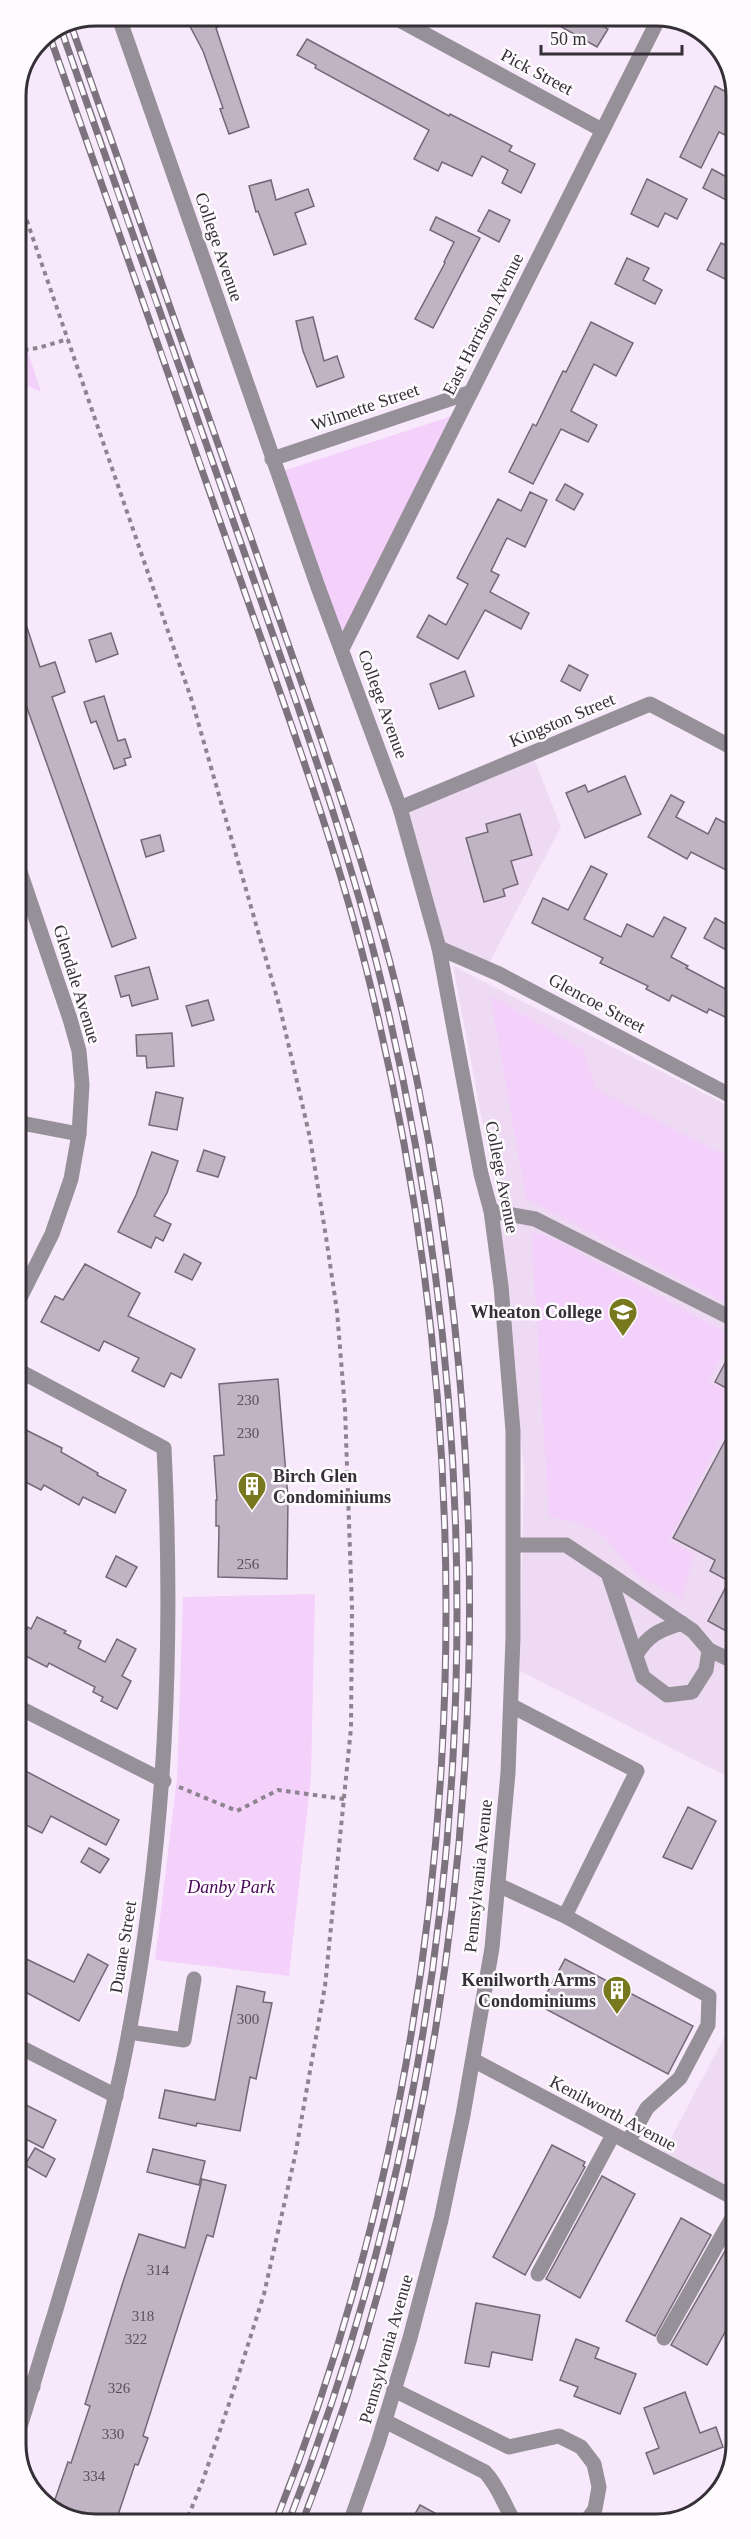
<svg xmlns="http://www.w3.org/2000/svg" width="751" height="2539" font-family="Georgia,serif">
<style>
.built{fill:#eedbf3}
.green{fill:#f3d1fb}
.building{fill:#c0b3c4;stroke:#746877;stroke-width:1.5}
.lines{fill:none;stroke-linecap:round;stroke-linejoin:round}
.path{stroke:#8d8490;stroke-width:4;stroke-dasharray:4.5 4.5;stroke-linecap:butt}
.minor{stroke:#969098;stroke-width:15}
.rail-casing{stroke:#7c737e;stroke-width:7}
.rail{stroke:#fdfbfe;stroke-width:4.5;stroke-dasharray:14;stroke-linecap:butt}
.labels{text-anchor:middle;stroke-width:5;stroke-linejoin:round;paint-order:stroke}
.number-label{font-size:15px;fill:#58505a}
.street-label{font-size:18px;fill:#352f36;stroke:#fdfbfe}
.poi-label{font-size:18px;font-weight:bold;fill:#352f36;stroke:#fdfbfe;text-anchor:end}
.park-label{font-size:18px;font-style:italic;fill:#490857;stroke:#fdfbfe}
.rim{fill:none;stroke:#352f36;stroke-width:3}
</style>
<rect width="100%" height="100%" fill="#f7e9fb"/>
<!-- built -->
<g class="built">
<polygon points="533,756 561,827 488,965 443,944 404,810"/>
<polygon points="453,966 735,1109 736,1781 520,1671 524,1471 498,1205"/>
<polygon points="736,2015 736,2194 662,2155"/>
</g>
<!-- green -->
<g class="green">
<polygon points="15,313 41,392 15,380"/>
<polygon points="452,416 342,636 283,471"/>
<polygon points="490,995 583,1049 596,1089 735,1160 735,1300 733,1307 526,1199"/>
<polygon points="531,1233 547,1235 733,1336 709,1380 735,1396 735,1412 669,1540 694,1554 682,1599 635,1574 606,1538 579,1523 549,1517"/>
<polygon points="315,1594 311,1777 289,1976 155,1960 177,1778 183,1597"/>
</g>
<!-- building -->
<g class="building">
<polygon points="184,15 240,15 216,28 249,127 229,134 220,109 223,108 203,51"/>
<polygon points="542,16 584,16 608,29 597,47"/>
<polygon points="307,39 449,116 450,114 512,146 509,151 535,164 521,193 502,183 508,170 482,156 472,176 442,162 438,171 414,159 429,130 315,68 316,65 297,55"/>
<polygon points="715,86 734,96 734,121 727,136 719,132 701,168 680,157"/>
<polygon points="712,169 734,181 734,194 730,202 703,188"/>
<polygon points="647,179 687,199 677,219 665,213 658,227 631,214"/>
<polygon points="271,180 276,200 308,189 314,206 295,213 306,244 274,255 258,211 256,212 249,186"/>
<polygon points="489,210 510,220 499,242 478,231"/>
<polygon points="436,217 480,238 433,328 415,319 445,263 444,262 454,242 430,230"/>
<polygon points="721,243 734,249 735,261 725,279 707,270"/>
<polygon points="627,258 649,268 643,280 662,290 655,304 615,284"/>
<polygon points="313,317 324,361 337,356 344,377 317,387 303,351 296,321"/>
<polygon points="591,322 633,343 616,376 594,364 571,411 597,425 588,442 561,429 533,484 509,472 533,424 536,426 563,371 566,372"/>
<polygon points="565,484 583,494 574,510 556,500"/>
<polygon points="530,492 547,500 534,528 525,547 507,538 491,571 499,575 490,592 529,613 521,629 485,610 458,659 417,637 429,615 446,625 468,584 457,578 498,499 521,511"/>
<polygon points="18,600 40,667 55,662 65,692 52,697 136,938 112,947 15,674 15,601"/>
<polygon points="111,633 118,654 96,662 89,640"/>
<polygon points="569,665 588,675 580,691 561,681"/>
<polygon points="465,671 474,696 439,709 430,684"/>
<polygon points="104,696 118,741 125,739 131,757 124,759 126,765 114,769 96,721 91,723 84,702"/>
<polygon points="625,776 641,814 585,838 566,793 585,785 588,792"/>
<polygon points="671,795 684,802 676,817 708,834 716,818 735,828 735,862 730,872 691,852 687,859 648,837"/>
<polygon points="520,814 532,855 511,861 518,884 503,889 505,896 484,902 466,838 488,832 486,824"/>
<polygon points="160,835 164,851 146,857 141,840"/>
<polygon points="591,866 607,874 584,919 621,937 627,924 653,937 664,917 686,928 671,957 688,966 686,968 735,994 735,1022 709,1009 707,1013 672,995 669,1001 646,989 648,986 600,963 603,958 532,923 543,898 568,910"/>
<polygon points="715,918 735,929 735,943 730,952 704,938"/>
<polygon points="149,967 158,999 132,1006 129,995 121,997 115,976"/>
<polygon points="208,1000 214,1020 192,1026 186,1006"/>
<polygon points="172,1033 174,1066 147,1068 146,1056 137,1056 136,1035"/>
<polygon points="156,1092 183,1098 177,1130 149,1125"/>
<polygon points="204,1150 225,1157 218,1177 197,1171"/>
<polygon points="152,1152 178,1161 167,1193 154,1216 171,1224 163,1241 156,1237 151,1248 118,1232 136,1195"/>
<polygon points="184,1254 201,1263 192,1280 175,1272"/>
<polygon points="85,1264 140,1293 128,1316 195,1349 181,1378 171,1373 164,1387 132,1371 139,1358 104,1341 99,1351 41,1322 55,1296 63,1300"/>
<polygon points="735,1344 735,1393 715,1382"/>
<polygon points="278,1379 288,1498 287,1579 218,1577 219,1526 216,1526 216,1500 217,1500 214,1456 224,1455 219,1384"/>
<polygon points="735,1422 735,1636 708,1621 729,1581 710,1571 715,1560 673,1538"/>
<polygon points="16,1425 62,1448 61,1452 98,1473 97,1475 126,1490 115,1513 83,1497 79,1505 44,1485 41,1490 16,1477"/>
<polygon points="116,1556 137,1567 126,1587 106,1577"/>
<polygon points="37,1617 66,1631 64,1633 81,1641 78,1648 105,1662 117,1639 136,1649 122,1676 131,1681 117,1709 101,1701 103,1697 93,1692 95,1687 49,1663 47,1667 16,1651 16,1626 26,1631 28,1627 31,1629"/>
<polygon points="16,1766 119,1820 106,1845 51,1816 42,1833 16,1820"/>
<polygon points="688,1807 716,1821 692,1869 663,1857"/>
<polygon points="89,1848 109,1859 100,1873 81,1862"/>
<polygon points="16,1954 74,1982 88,1954 108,1965 79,2021 16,1987"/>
<polygon points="565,1959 693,2026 668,2074 540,2006"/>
<polygon points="237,1986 265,1992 263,2002 272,2003 256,2079 250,2077 240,2131 197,2123 196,2126 159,2118 165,2090 215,2100"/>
<polygon points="16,2100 56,2120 43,2148 16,2134"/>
<polygon points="552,2145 585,2162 583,2166 585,2167 525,2275 493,2257"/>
<polygon points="35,2148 55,2159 46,2177 25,2165"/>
<polygon points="153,2149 205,2161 199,2185 147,2172"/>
<polygon points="602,2176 635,2194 580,2298 546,2279"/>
<polygon points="202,2179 226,2185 213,2237 207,2235 143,2436 148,2438 138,2465 135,2464 115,2524 90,2524 52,2508 68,2462 71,2463 90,2406 85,2404 123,2282 139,2234 185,2248"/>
<polygon points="681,2218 711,2235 655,2336 626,2321"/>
<polygon points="729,2244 736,2247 736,2312 707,2365 671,2345"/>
<polygon points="476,2303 540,2315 532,2360 492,2352 489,2367 465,2363"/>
<polygon points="576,2339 599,2348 595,2358 636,2374 620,2414 574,2396 578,2387 560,2380"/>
<polygon points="685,2392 700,2433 716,2427 723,2447 654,2474 646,2453 659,2448 644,2408"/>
<polygon points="420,2505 453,2523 410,2523"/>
</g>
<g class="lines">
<!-- path -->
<g class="path">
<polyline points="15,186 192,701 280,1008 310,1138 326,1237 337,1311 345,1409 352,1608 351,1728 325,1986 295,2156 264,2294 234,2389 203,2480 185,2524"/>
<polyline points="15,351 38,348 68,339"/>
<polyline points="179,1787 237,1811 278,1790 344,1799"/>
</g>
<!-- minor -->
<g class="minor">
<polyline points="118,15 318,587 400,808 439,948 481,1174 491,1211 501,1286 513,1431 513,1638 508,1773 492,1948 463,2115 441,2220 410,2338 378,2443 350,2523"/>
<polyline points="390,15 602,130"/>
<polyline points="272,459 471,392"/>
<polyline points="342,649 660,16"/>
<polyline points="400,808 650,704 735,749"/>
<polyline points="16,860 70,1019 79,1051 82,1085 79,1134 71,1179 52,1234 16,1306"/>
<polyline points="439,948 499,974 735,1098"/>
<polyline points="16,1122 79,1134"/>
<polyline points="491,1211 535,1219 735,1320"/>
<path d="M16,1369L164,1448C174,1648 166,1835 129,2032C111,2129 82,2222 54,2316C41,2356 30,2396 17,2436"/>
<polyline points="514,1545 566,1545 608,1573 643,1677 667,1695 692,1692 706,1670 709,1650 735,1662"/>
<polyline points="608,1573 693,1631 709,1650"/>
<path d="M636,1655C648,1635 659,1630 682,1623"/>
<polyline points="16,1706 164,1781"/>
<polyline points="512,1706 637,1771 565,1916 709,1996 708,2025 680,2078 647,2108 628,2142"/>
<polyline points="498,1885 565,1916"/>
<polyline points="129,2032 184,2040 194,1979"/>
<polyline points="16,2045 116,2096"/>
<polyline points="473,2060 736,2199"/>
<polyline points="538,2274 613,2135"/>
<polyline points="664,2338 736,2211"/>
<polyline points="17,2379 33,2387"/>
<polyline points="394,2390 509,2447 559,2436 581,2447 594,2464 599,2487 595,2509 585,2523"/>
<path d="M385,2421L485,2472C499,2487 504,2505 515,2523"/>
</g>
<!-- rail casing -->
<g class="rail-casing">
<g id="rail">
<path d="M71,25C135,208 200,392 264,575C311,710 360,843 395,982C518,1484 490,2040 302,2523"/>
<path d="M61,29C123,208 186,387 249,566C297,705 348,843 382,985C504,1493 480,2036 288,2523"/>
<path d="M49,34C112,213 175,392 237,570C285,708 337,846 371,988C494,1494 468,2038 275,2523"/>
</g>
</g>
<!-- rail -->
<use href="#rail" class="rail"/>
</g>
<!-- icons -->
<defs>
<g id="university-pin" transform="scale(1.5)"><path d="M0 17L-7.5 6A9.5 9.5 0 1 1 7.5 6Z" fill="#78781e" stroke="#fdfbfe"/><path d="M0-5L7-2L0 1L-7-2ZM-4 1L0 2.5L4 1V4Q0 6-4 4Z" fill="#fff"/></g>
<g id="building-pin" transform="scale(1.5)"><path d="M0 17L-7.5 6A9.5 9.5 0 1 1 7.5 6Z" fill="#78781e" stroke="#fdfbfe"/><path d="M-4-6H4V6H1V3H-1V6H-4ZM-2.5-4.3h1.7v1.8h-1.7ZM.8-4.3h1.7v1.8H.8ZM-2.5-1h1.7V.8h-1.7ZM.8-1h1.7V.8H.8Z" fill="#fff"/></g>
</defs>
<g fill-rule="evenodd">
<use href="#university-pin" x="623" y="1312"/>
<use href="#building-pin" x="252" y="1486"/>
<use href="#building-pin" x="617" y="1990"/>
</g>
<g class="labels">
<!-- number labels -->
<g class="number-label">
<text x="248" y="1405">230</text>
<text x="248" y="1438">230</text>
<text x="248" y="1569">256</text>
<text x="248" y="2024">300</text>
<text x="158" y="2275">314</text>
<text x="143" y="2321">318</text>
<text x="136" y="2344">322</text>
<text x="119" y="2393">326</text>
<text x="113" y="2439">330</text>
<text x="94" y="2481">334</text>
</g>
<!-- street labels -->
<g class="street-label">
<text transform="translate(537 72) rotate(28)" y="6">Pick Street</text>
<text transform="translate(219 247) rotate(71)" y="6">College Avenue</text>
<text transform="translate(483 324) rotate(-63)" y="6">East Harrison Avenue</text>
<text transform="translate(365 407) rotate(-19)" y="6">Wilmette Street</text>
<text transform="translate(383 704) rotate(70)" y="6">College Avenue</text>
<text transform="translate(562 720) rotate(-23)" y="6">Kingston Street</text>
<text transform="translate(77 984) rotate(73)" y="6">Glendale Avenue</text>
<text transform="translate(597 1003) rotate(28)" y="6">Glencoe Street</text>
<text transform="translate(502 1177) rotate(79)" y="6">College Avenue</text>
<text transform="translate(478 1876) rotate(-84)" y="6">Pennsylvania Avenue</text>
<text transform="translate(123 1947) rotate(-81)" y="6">Duane Street</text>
<text transform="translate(613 2113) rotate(28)" y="6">Kenilworth Avenue</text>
<text transform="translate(386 2349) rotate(-74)" y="6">Pennsylvania Avenue</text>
</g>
<!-- poi labels -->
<g class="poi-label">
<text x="602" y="1318">Wheaton College</text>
<text x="273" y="1482" text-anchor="start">Birch Glen<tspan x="273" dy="21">Condominiums</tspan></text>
<text x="596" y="1986">Kenilworth Arms<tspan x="596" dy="21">Condominiums</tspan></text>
</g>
<!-- park labels -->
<g class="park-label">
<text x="231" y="1893">Danby Park</text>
</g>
</g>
<!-- crop -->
<path d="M0 0H751V2539H0ZM96 26H656A70 70 0 0 1 726 96V2444A70 70 0 0 1 656 2514H96A70 70 0 0 1 26 2444V96A70 70 0 0 1 96 26Z" fill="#fdfbfe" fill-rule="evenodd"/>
<path class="rim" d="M96 26H656A70 70 0 0 1 726 96V2444A70 70 0 0 1 656 2514H96A70 70 0 0 1 26 2444V96A70 70 0 0 1 96 26Z"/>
<!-- scale -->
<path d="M541 45v9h141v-9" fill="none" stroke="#352f36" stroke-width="3"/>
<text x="550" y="45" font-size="18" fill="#352f36" stroke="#fdfbfe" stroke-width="4.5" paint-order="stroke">50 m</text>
</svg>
